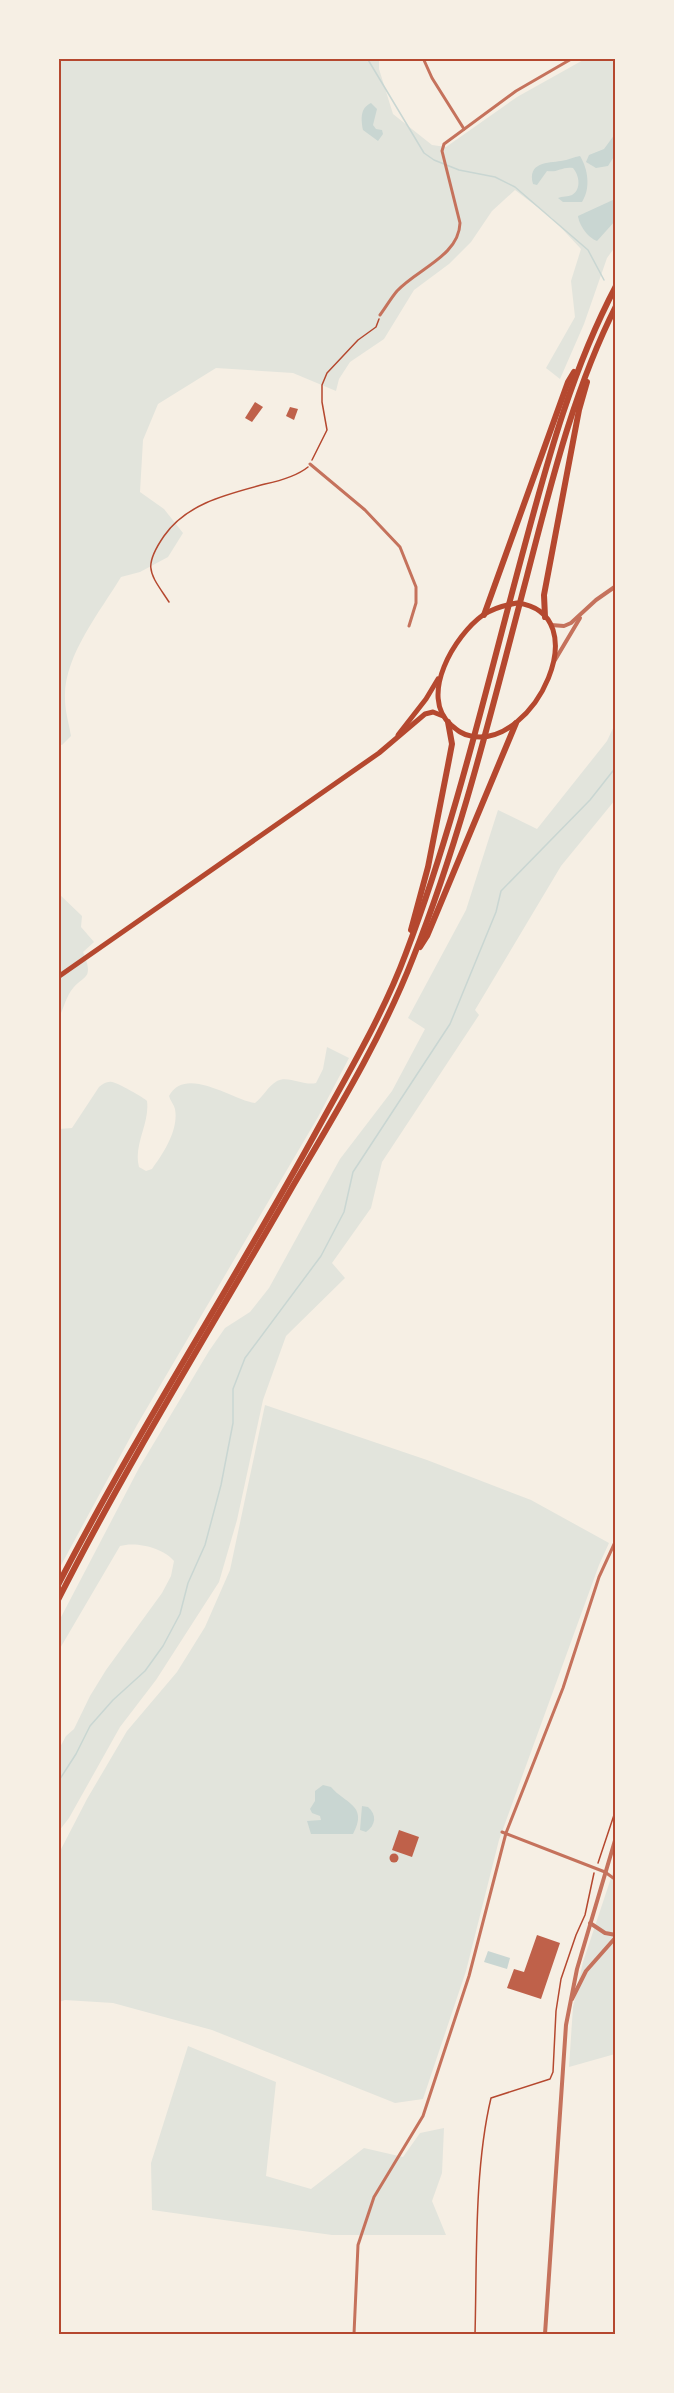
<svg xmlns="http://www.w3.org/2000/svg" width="674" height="2393" font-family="Karla,sans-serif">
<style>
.green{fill:#e2e4dc}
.water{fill:#c9d6d2}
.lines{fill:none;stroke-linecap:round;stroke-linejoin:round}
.stream{stroke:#c9d6d2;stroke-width:1.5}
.building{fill:#bf614a}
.path{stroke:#b5482f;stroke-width:1.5}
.minor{stroke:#c5725c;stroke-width:3}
.tertiary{stroke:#c5725c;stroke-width:4}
.primary{stroke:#b5482f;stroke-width:5}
.motorway{stroke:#b5482f;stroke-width:6}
.neatline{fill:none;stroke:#b5482f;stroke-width:2}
</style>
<rect width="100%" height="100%" fill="#f6efe4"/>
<!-- green -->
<g class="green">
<path d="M58,59H379V69L393,114L432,145L446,147L517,97L585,59H616L615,247L607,258L584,324L560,379L546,368L575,317L571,281L581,249L552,218L515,190L492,211L471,242L449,264L414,290L384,339L350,362L339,379L336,391L293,373L216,368L158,404L143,440L140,492L164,509L183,533L168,557L140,572L121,577C100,612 63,657 65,699C65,711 69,724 71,736L62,745L58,744Z"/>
<path d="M615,724V800L561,866L475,1010L479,1015L382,1162L371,1208L332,1263L345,1278L286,1336L263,1400L237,1520L219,1582L156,1680L120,1727L69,1818L59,1831V1749L66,1736L74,1729L90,1696L106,1670L162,1593L171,1576L174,1561C164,1548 136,1541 120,1546L59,1650V1621L139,1468L209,1351L225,1328L250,1312L269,1288L340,1159L392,1091L425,1029L408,1018L466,910L498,810L537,829L607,741Z"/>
<path d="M59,894L82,916L81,927L94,942L83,952C96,983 81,973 69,994C65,1001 63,1010 59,1017Z"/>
<path d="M327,1047L349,1058L318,1117L137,1425L59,1569V1129L72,1128L99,1087C103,1084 107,1081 112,1082C116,1082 145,1098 147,1101C150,1123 133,1145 139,1167L146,1171L152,1169C163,1154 179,1130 175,1109C174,1105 170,1100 169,1096C186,1065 232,1100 255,1103C263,1097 268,1086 277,1081C288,1075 304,1086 316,1083L323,1069Z"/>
<polygon points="265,1405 427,1460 531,1500 609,1543 599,1565 499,1840 466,1971 423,2099 395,2103 212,2030 113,2003 65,2000 59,2002 58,1855 87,1799 127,1731 177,1672 205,1627 230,1570"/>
<polygon points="615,1866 615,2054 569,2067 573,2007 583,1962"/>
<polygon points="188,2046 276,2082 266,2176 311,2189 364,2148 403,2157 420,2133 444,2128 442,2173 432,2201 446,2235 332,2235 152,2210 151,2163"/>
</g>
<!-- water -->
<g class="water">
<path d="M371,103L377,109L373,125L376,129L382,130L383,134L378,141L363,130C361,119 360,108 371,103Z"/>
<polygon points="615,134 615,155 608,166 596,168 586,162 589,155 604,149"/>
<path d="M580,156C588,169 591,188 582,202H563L558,198C562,196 568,197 572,195C582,189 579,175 573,168C563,166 557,173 547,171L537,185L533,184C527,162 548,163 561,161C568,160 574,157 580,156Z"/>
<path d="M615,199V221L597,241C588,238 579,225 578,216Z"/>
<path d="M323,1785L331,1787C344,1803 369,1805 353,1834H311L307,1821L321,1820L320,1816L312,1813L310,1809L315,1801V1791Z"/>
<path d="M362,1806L368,1807C377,1815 376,1825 366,1832L360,1830Z"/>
<polygon points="488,1951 510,1958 507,1969 484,1962"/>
</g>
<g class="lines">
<!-- stream -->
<g class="stream">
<polyline points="367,58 424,153 434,160 459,170 495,177 515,187 588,250 604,280"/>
<polyline points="58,1782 76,1754 90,1726 113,1700 145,1671 163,1646 180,1614 188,1583 205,1545 221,1485 233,1423 233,1389 245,1358 321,1256 344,1212 353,1172 450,1024 496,912 501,891 590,800 616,767"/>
</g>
</g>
<!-- building -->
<g class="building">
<polygon points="255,402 263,407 252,422 245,418"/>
<polygon points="290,407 298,409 294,420 286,416"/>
<polygon points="399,1830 419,1837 412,1857 392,1850"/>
<circle cx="394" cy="1858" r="4.5"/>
<polygon points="537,1935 560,1943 541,1999 507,1988 514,1969 524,1972"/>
</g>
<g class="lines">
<!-- path -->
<g class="path">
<polyline points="312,460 327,430 322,402 322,385 327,373 358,340 376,327 379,319"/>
<path d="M169,602C150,573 142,568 164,536C187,503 228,494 265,484C279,481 297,476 308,467"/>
<polyline points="598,1863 616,1809"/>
<path d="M475,2334C477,2261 474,2169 491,2098L550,2079L553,2072L556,2011L561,1979L576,1935L585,1915L594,1873"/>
</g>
<!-- minor -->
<g class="minor">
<polyline points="423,58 432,78 464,129"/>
<path d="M380,315C386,307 391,298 397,291C417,269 459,256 460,223L442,151L444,144L516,91L573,58"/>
<polyline points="310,464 365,510 400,547 416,587 416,603 409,626"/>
<polyline points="502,1832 605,1872 616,1880"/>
<polyline points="354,2334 358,2245 374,2197 423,2116 469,1976 506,1833 563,1688 599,1577 616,1540"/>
</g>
<!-- tertiary -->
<g class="tertiary">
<polyline points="551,625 564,626 571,623 596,600 616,586"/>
<polyline points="555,660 580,618"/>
<polyline points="590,1923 605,1933 616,1935"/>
<polyline points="572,1999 586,1971 616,1937"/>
<polyline points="545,2334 566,2025 577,1969 616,1837"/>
</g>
<!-- primary -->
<g class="primary">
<path d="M517,603C598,613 535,749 471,736C463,735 457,730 451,725C418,696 455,635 483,615C492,609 505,605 517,603Z"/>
<polyline points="398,735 426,699 438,679"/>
<polyline points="58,977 379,753 425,714 433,712 443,716"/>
</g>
<!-- motorway -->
<g class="motorway">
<polyline points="484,615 568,382 574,372"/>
<polyline points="545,617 544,595 579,410 587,382"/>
<polyline points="411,930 428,867 448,765 452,744 448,722"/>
<polyline points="420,947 427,936 516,723"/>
<path d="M58,1585C138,1430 233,1284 316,1132C348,1073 383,1015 406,953C456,821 487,684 524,548C548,459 572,369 616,286"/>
<path d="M58,1600C129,1460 212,1327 290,1191C334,1116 381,1040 413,958C462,835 493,704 527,576C551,484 573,391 616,306"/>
</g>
</g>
<!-- border -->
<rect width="674" height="2393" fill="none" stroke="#f6efe4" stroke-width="120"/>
<rect x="60" y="60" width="554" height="2273" class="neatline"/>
</svg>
